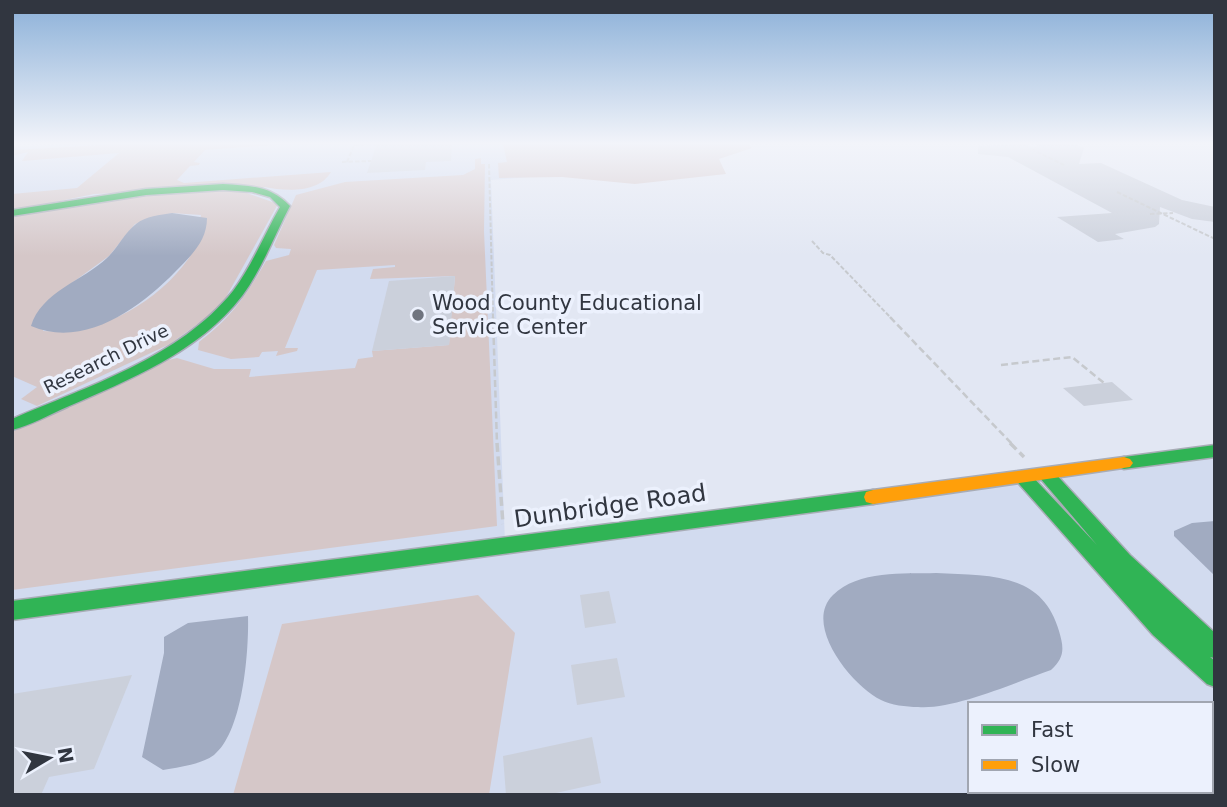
<svg xmlns="http://www.w3.org/2000/svg" width="1227" height="807" font-family="'DejaVu Sans',sans-serif">
<style>
.built{fill:#d2dbef;fill-rule:evenodd}
.green{fill:#d5c7c8;fill-rule:evenodd}
.water{fill:#a1abc1}
.building{fill:#cbd0db}
.lines{fill:none;stroke-linecap:round;stroke-linejoin:round}
.fast-casing{stroke:#a8acb6;stroke-width:3}
.slow-casing{stroke:#a8acb6;stroke-width:3}
.path-far2{stroke:#c6c9cd;stroke-width:2;stroke-dasharray:4.5 2;stroke-linecap:butt}
.path-far1{stroke:#c6c9cd;stroke-width:2.5;stroke-dasharray:7 3.5;stroke-linecap:butt}
.path{stroke:#c6c9cd;stroke-width:3.5;stroke-dasharray:9 4.5;stroke-linecap:butt}
.fast{fill:#30b455;fill-rule:evenodd}
.slow{fill:#ff9f0a;fill-rule:evenodd}
.poi-dot{fill:#6f747f;stroke:#ecf1fd;stroke-width:2.5}
.labels{text-anchor:middle;stroke-width:7;stroke-linejoin:round;paint-order:stroke}
.far-street-label{font-size:18px;fill:#313640;stroke:#ecf1fd}
.poi-label{font-size:21px;fill:#313640;stroke:#ecf1fd;text-anchor:start}
.near-street-label{font-size:24px;fill:#313640;stroke:#ecf1fd}
</style>
<rect width="100%" height="100%" fill="#e2e7f3"/>
<!-- built -->
<path class="built" d="M87,143H538L543,176L491,180L505,543L1215,451V795H12V147ZM970,704H1211V791H970Z"/>
<!-- green -->
<g class="green">
<path d="M137,143H302L205,150L194,162L200,163L199,165L190,166L177,180L184,183L331,172C318,194 285,191 264,187L94,194L12,211V194L77,188L119,153L22,161L28,152L12,156V150Z"/>
<polygon points="498,143 747,143 752,148 719,159 726,174 635,184 562,177 499,178 498,163 507,162 503,144"/>
<path d="M481,158V164H485L484,231L497,526L12,590V432L164,361L177,358L214,369H251L249,377L355,368L358,359L373,357L372,351L449,345L452,306L466,305V299L453,300L455,276L370,279L373,269L395,267V265L317,270L285,348H298L297,351L276,356L278,351L262,352L259,357L231,359L198,350L199,342C232,317 245,297 266,261L289,255L291,249L276,248L274,245L296,195L345,182L463,175L475,169V159Z"/>
<path d="M238,190L278,204L220,308L170,344L37,406L21,399L37,387L12,376V216L99,198ZM172,213L201,215C198,228 197,247 189,258C155,305 101,334 43,331L54,296L109,256L135,224Z"/>
<polygon points="478,595 515,633 489,795 233,795 282,624"/>
</g>
<!-- water -->
<g class="water">
<path d="M172,213L207,218C207,241 191,256 175,272C140,308 84,349 31,326C41,292 84,280 107,258C118,248 124,233 136,224C146,216 160,215 172,213Z"/>
<polygon points="1215,521 1215,576 1174,536 1174,531 1192,523"/>
<path d="M936,573C988,576 1042,571 1059,631C1064,648 1065,657 1051,670C1016,682 954,710 918,707C906,707 891,705 881,700C853,687 802,625 833,595C858,570 904,574 936,573Z"/>
<path d="M248,616C249,651 243,732 214,755C200,765 179,767 163,770L142,757L164,653V637L188,623Z"/>
</g>
<!-- building -->
<g class="building">
<polygon points="377,143 452,144 451,161 426,162 425,170 367,173"/>
<polygon points="1039,143 1078,145 1084,148 1079,164 1101,163 1182,200 1215,207 1215,222 1192,219 1160,207 1159,224 1155,227 1115,234 1124,239 1098,242 1057,217 1112,213 1008,157 978,154 978,146 1025,144 1034,148"/>
<polygon points="455,276 449,345 372,351 389,281"/>
<polygon points="1112,382 1133,400 1084,406 1063,388"/>
<polygon points="609,591 616,623 585,628 580,595"/>
<polygon points="617,658 625,697 577,705 571,665"/>
<polygon points="132,675 94,769 49,777 41,795 12,795 12,694"/>
<polygon points="592,737 601,783 547,795 506,795 503,756"/>
</g>
<g class="lines">
<!-- fast casing -->
<g class="fast-casing">
<g id="fast">
<path d="M223,184C250,186 270,185 290,206C274,236 262,269 242,296C199,352 129,380 67,407C49,415 31,425 12,430V419C88,386 179,358 233,291C252,266 264,235 280,207L270,197L252,192L223,190L146,195L12,216V210L146,189Z"/>
<polygon points="1215,445 1215,457 1124,469 1118,467 1115,463 1118,459 1124,457"/>
<polygon points="1046,468 1052,470 1130,555 1215,633 1215,658 1210,657 1215,661 1215,687 1207,684 1153,635 1013,477 1016,472 1028,472 1097,545 1040,478 1037,474 1040,470"/>
<polygon points="873,490 880,492 882,497 880,502 873,504 12,620 12,601"/>
</g>
</g>
<!-- slow casing -->
<g class="slow-casing">
<polygon id="slow" points="1124,457 1130,459 1133,463 1130,467 873,504 866,502 864,497 866,492 873,490"/>
</g>
<!-- path-far2 -->
<g class="path-far2">
<polyline points="354,145 377,144"/>
<polyline points="1031,149 1064,165"/>
<polyline points="342,162 371,161"/>
<polyline points="347,162 355,143"/>
<polyline points="489,164 493,319"/>
<polyline points="1117,192 1215,239"/>
<polyline points="1150,214 1173,213"/>
<polyline points="812,241 823,253 830,255 892,319"/>
</g>
<!-- path-far1 -->
<g class="path-far1">
<polyline points="493,317 497,444"/>
<polyline points="890,317 1012,444"/>
<polyline points="1001,365 1072,357 1104,383"/>
</g>
<!-- path -->
<g class="path">
<polyline points="497,443 503,524"/>
<polyline points="1010,443 1024,457"/>
</g>
<!-- fast -->
<use href="#fast" class="fast"/>
<!-- slow -->
<use href="#slow" class="slow"/>
</g>
<!-- sky -->
<linearGradient id="sky" x2="0" y2="1"><stop stop-color="#8bb0d8"/><stop offset="0.56" stop-color="#f2f4fa"/><stop offset="1" stop-color="#f2f4fa" stop-opacity="0"/></linearGradient>
<rect width="1227" height="256" fill="url(#sky)"/>
<!-- markers -->
<circle class="poi-dot" cx="418" cy="315" r="7"/>
<g class="labels">
<!-- far-street labels -->
<g class="far-street-label">
<text transform="translate(106 359) rotate(-26)" y="6">Research Drive</text>
</g>
<!-- poi labels -->
<g class="poi-label">
<text x="432" y="310">Wood County Educational<tspan x="432" dy="24">Service Center</tspan></text>
</g>
<!-- near-street labels -->
<g class="near-street-label">
<text transform="translate(610 506) rotate(-8)" y="8">Dunbridge Road</text>
</g>
</g>
<!-- border -->
<rect width="1227" height="807" fill="none" stroke="#313640" stroke-width="28"/>
<!-- legend -->
<rect x="968" y="702" width="245" height="91" fill="#ecf1fd" stroke="#a1a6b1" stroke-width="2"/>
<rect x="982" y="725" width="35" height="10" fill="#30b455" stroke="#a1a6b1" stroke-width="2"/>
<text x="1031" y="737" font-size="21" fill="#313640">Fast</text>
<rect x="982" y="760" width="35" height="10" fill="#ff9f0a" stroke="#a1a6b1" stroke-width="2"/>
<text x="1031" y="772" font-size="21" fill="#313640">Slow</text>
<!-- north arrow -->
<g transform="translate(49 758) rotate(80)" stroke="#ecf1fd" stroke-width="5" paint-order="stroke">
<path d="M0-5L12 26L0 18L-12 26Z" fill="#313640"/>
<text y="-10" font-size="19" font-weight="bold" text-anchor="middle" fill="#313640">N</text>
</g>
</svg>
